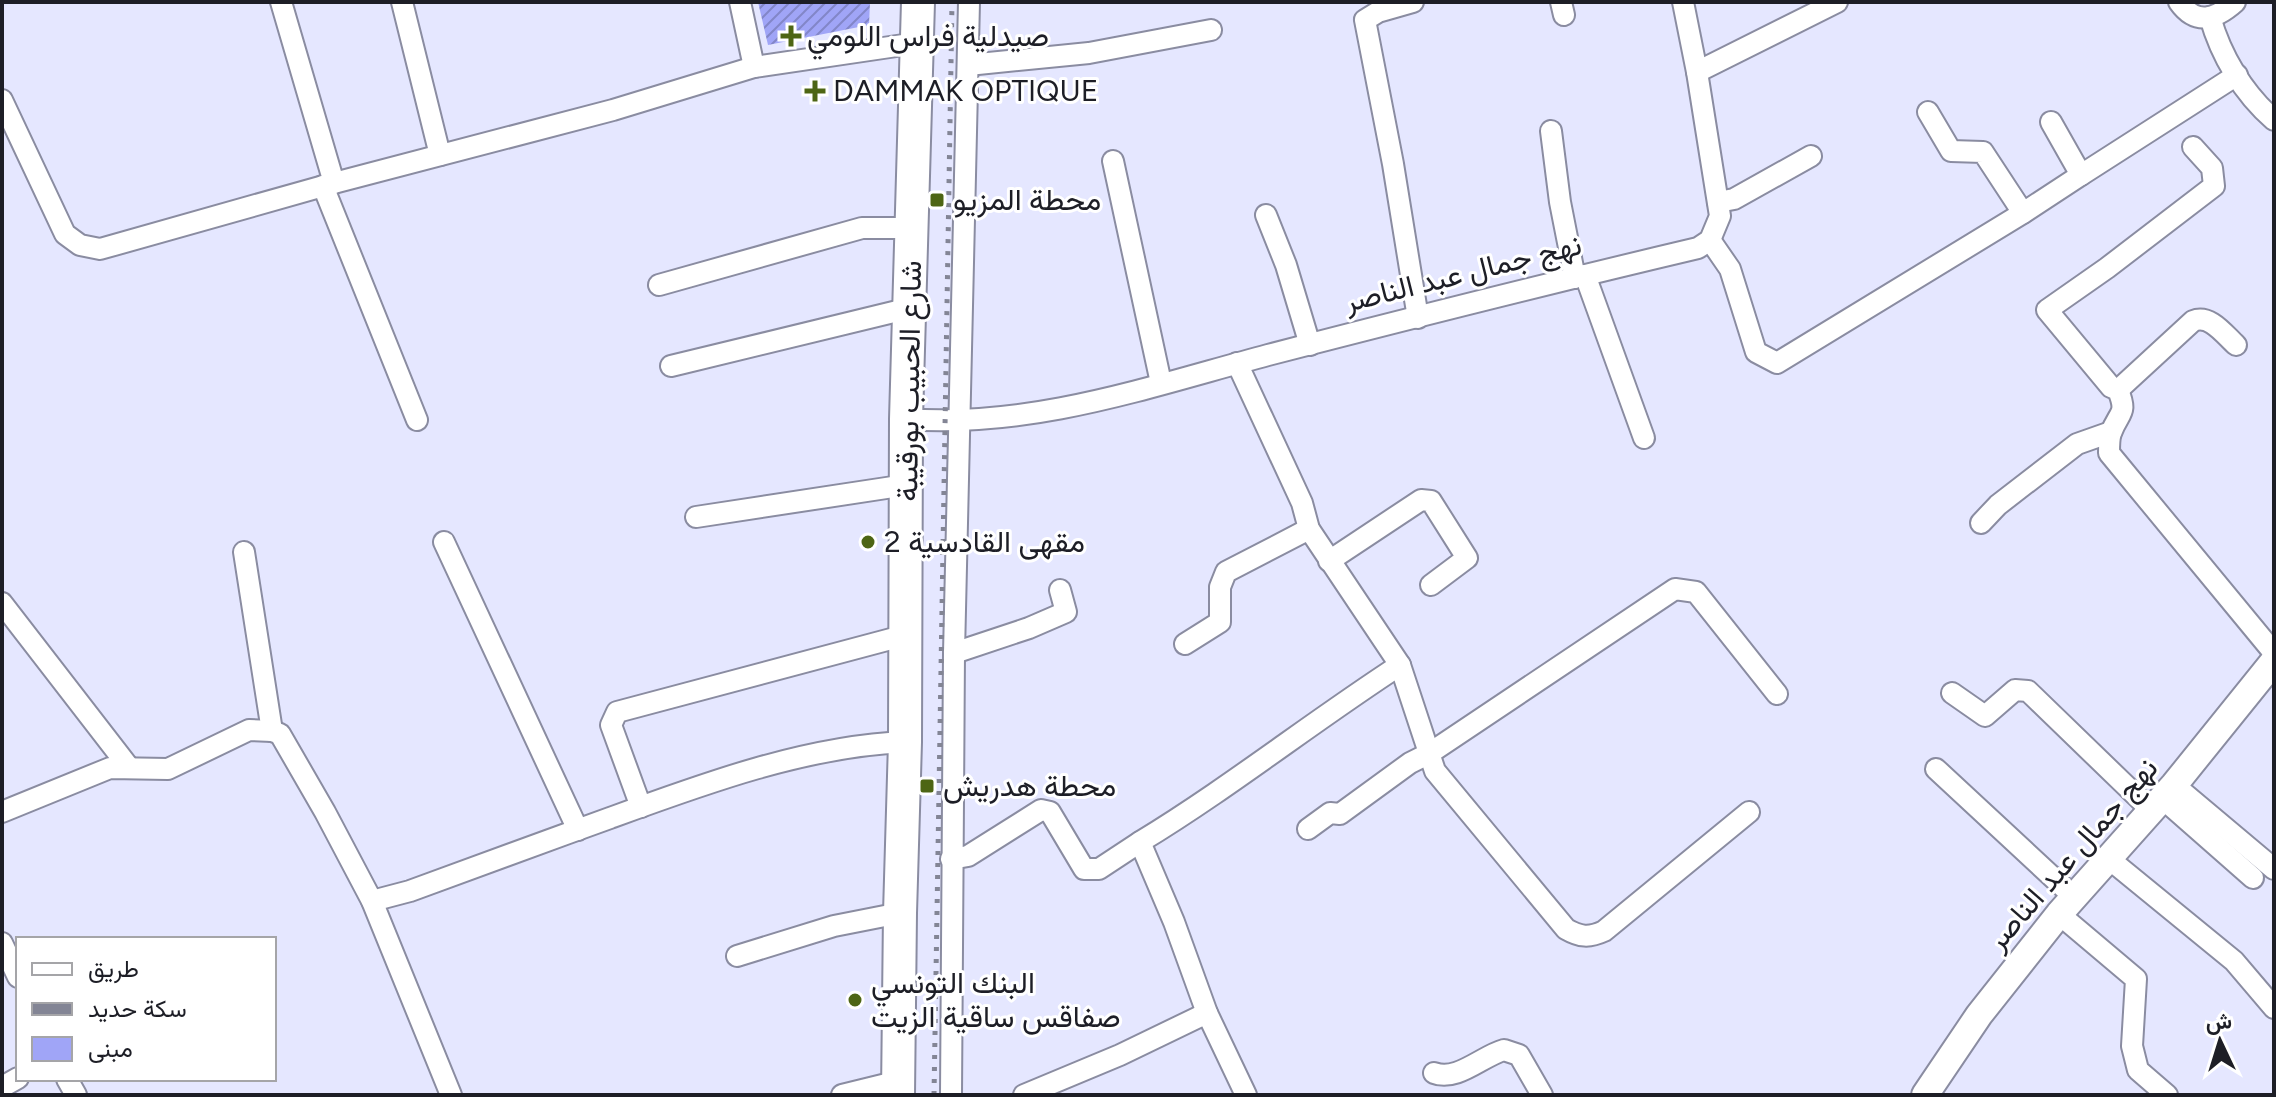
<svg xmlns="http://www.w3.org/2000/svg" width="2276" height="1097" font-family="Figtree,Vazirmatn,sans-serif">
<style>
.building{fill:url(#building-hatch)}
.lines{fill:none;stroke-linecap:round;stroke-linejoin:round}
.minor-casing{stroke:#8a8ca1;stroke-width:24}
.tertiary-casing{stroke:#8a8ca1;stroke-width:30}
.primary-casing{stroke:#8a8ca1;stroke-width:36}
.minor{stroke:#fff;stroke-width:20}
.tertiary{stroke:#fff;stroke-width:26}
.primary{stroke:#fff;stroke-width:32}
.rail{stroke:#838595;stroke-width:5;stroke-dasharray:4 8;stroke-linecap:butt}
.poi-dot{fill:#4d6514;stroke:#fff;stroke-width:3}
.labels{text-anchor:middle;stroke-width:6;stroke-linejoin:round;paint-order:stroke}
.poi-label{font-size:30px;fill:#1d1e26;stroke:#fff;text-anchor:start}
.street-label{font-size:30px;fill:#1d1e26;stroke:#fff}
</style>
<defs>
<pattern id="building-hatch" width="6" height="6" patternUnits="userSpaceOnUse" patternTransform="scale(2)"><rect width="6" height="6" fill="#a0a5f7"/><path d="M-1 1l2-2M0 6l6-6M5 7l2-2" fill="none" stroke="#8286c8"/></pattern>
</defs>
<rect width="100%" height="100%" fill="#e5e7ff"/>
<!-- building -->
<polygon class="building" points="758,2 870,2 869,25 768,45"/>
<g class="lines">
<!-- minor casing -->
<g class="minor-casing">
<g id="minor">
<polyline points="281,2 334,183"/>
<polyline points="402,2 440,155"/>
<polyline points="740,2 754,67"/>
<polyline points="1413,2 1378,12 1365,20 1393,164 1418,318"/>
<polyline points="1561,2 1564,15"/>
<polyline points="1683,2 1697,72"/>
<path d="M2179,2C2196,26 2216,19 2235,2"/>
<path d="M2210,17C2221,56 2243,93 2274,120"/>
<polyline points="968,65 1089,53 1211,30"/>
<polyline points="2,100 65,234 80,245 100,249 334,183 613,110 754,67 917,43"/>
<polyline points="1551,131 1560,202 1575,278"/>
<path d="M2193,147L2212,168L2214,186L2107,268L2047,310L2111,387L2118,390C2128,415 2119,411 2111,433C2109,438 2109,447 2109,453L2274,653"/>
<polyline points="1113,161 1161,383"/>
<polyline points="2081,175 2237,75"/>
<polyline points="323,186 417,420"/>
<polyline points="1718,202 1734,199 1811,156"/>
<polyline points="2023,213 2081,175 2051,122"/>
<polyline points="1266,215 1286,265 1310,345"/>
<polyline points="1710,240 1730,269 1756,352 1777,363 2023,213 1983,152 1951,151 1928,112"/>
<polyline points="1585,275 1644,438"/>
<polyline points="659,285 862,228 913,228"/>
<path d="M1237,363L1302,503L1309,529L1400,665L1435,771L1566,929C1580,937 1589,938 1604,931L1749,812"/>
<polyline points="671,366 910,308"/>
<path d="M2118,390L2193,321C2210,314 2224,334 2236,345"/>
<path d="M906,419C1033,428 1148,387 1268,355C1411,318 1554,282 1698,248L1710,240L1720,216L1697,72L1837,2"/>
<polyline points="696,517 906,485"/>
<polyline points="1981,523 1998,505 2077,444 2111,432"/>
<polyline points="444,542 578,830"/>
<polyline points="244,552 272,731"/>
<polyline points="1329,561 1421,500 1431,501 1467,558 1431,585"/>
<polyline points="2,603 128,766"/>
<polyline points="1185,644 1220,622 1220,587 1226,572 1309,529"/>
<polyline points="954,653 1029,628 1066,612 1060,590"/>
<polyline points="1952,693 1985,716 2015,690 2028,691 2151,810"/>
<polyline points="1936,769 2074,897"/>
<polyline points="2174,785 2274,869"/>
<polyline points="2162,798 2253,878"/>
<polyline points="641,807 611,725 617,712 906,635"/>
<polyline points="2,812 110,768 168,769 249,730 272,731 280,734 325,812 372,901 451,1095"/>
<polyline points="1308,829 1330,813 1340,814 1410,763 1430,753 1675,589 1696,592 1777,694"/>
<polyline points="2108,858 2234,961 2274,1008"/>
<polyline points="951,859 968,856 1041,810 1050,812 1084,869 1099,869 1140,842"/>
<path d="M372,901L410,891C476,867 543,842 610,818C703,784 806,746 905,742"/>
<polyline points="2059,914 2136,979 2132,1046 2138,1070 2167,1095"/>
<polyline points="2,943 18,977"/>
<polyline points="737,956 834,926 900,913"/>
<path d="M1207,1013L1174,922L1140,842C1229,788 1312,722 1400,665"/>
<path d="M1434,1073C1457,1082 1482,1056 1504,1050L1519,1055L1542,1095"/>
<polyline points="67,1079 76,1095"/>
<polyline points="2,1087 18,1078"/>
<polyline points="842,1095 899,1081"/>
<polyline points="951,1095 954,653 969,2"/>
<polyline points="1024,1095 1120,1055 1207,1013 1246,1095"/>
</g>
</g>
<!-- tertiary casing -->
<g class="tertiary-casing">
<polyline id="tertiary" points="1925,1095 1979,1015 2059,914 2174,785 2274,661"/>
</g>
<!-- primary casing -->
<g class="primary-casing">
<polyline id="primary" points="898,1095 900,913 905,742 906,419 918,2"/>
</g>
<!-- minor -->
<use href="#minor" class="minor"/>
<!-- tertiary -->
<use href="#tertiary" class="tertiary"/>
<!-- primary -->
<use href="#primary" class="primary"/>
<!-- rail -->
<polyline class="rail" points="934,1095 952,2"/>
</g>
<!-- markers -->
<g class="poi-dot">
<path d="M787 24h8v8h8v8h-8v8h-8v-8h-8v-8h8z"/>
<path d="M811 79h8v8h8v8h-8v8h-8v-8h-8v-8h8z"/>
<rect x="929" y="192" width="16" height="16" rx="4"/>
<circle cx="868" cy="542" r="8"/>
<rect x="919" y="778" width="16" height="16" rx="4"/>
<circle cx="855" cy="1000" r="8"/>
</g>
<g class="labels">
<!-- poi labels -->
<g class="poi-label">
<text x="807" y="46">صيدلية فراس اللومي</text>
<text x="833" y="101">DAMMAK OPTIQUE</text>
<text x="953" y="210">محطة المزيو</text>
<text x="884" y="552">مقهى القادسية 2</text>
<text x="943" y="796">محطة هدريش</text>
<text x="871" y="993">البنك التونسي<tspan x="871" dy="34">صفاقس ساقية الزيت</tspan></text>
</g>
<!-- street labels -->
<g class="street-label">
<text transform="translate(1463 273) rotate(-14)" y="10">نهج جمال عبد الناصر</text>
<text transform="translate(909 381) rotate(-89)" y="10">شارع الحبيب بورقيبة</text>
<text transform="translate(2072 854) rotate(-49)" y="10">نهج جمال عبد الناصر</text>
</g>
</g>
<!-- border -->
<rect width="2276" height="1097" fill="none" stroke="#1d1e26" stroke-width="8"/>
<!-- legend -->
<rect x="16" y="937" width="260" height="144" fill="#ffffff" stroke="#a5a5a8" stroke-width="2"/>
<rect x="32" y="963" width="40" height="12" fill="#ffffff" stroke="#a5a5a8" stroke-width="2"/>
<text x="88" y="977" font-size="24" fill="#1d1e26">طريق</text>
<rect x="32" y="1003" width="40" height="12" fill="#838595" stroke="#a5a5a8" stroke-width="2"/>
<text x="88" y="1017" font-size="24" fill="#1d1e26">سكة حديد</text>
<rect x="32" y="1037" width="40" height="24" fill="#a0a5f7" stroke="#a5a5a8" stroke-width="2"/>
<text x="88" y="1057" font-size="24" fill="#1d1e26">مبنى</text>
<!-- north arrow -->
<g transform="translate(2220 1041) rotate(356)" stroke="#ffffff" stroke-width="6" paint-order="stroke">
<path d="M0-6L14 30L0 20L-14 30Z" fill="#1d1e26"/>
<text y="-12" font-size="22" font-weight="bold" text-anchor="middle" fill="#1d1e26">ش</text>
</g>
</svg>
